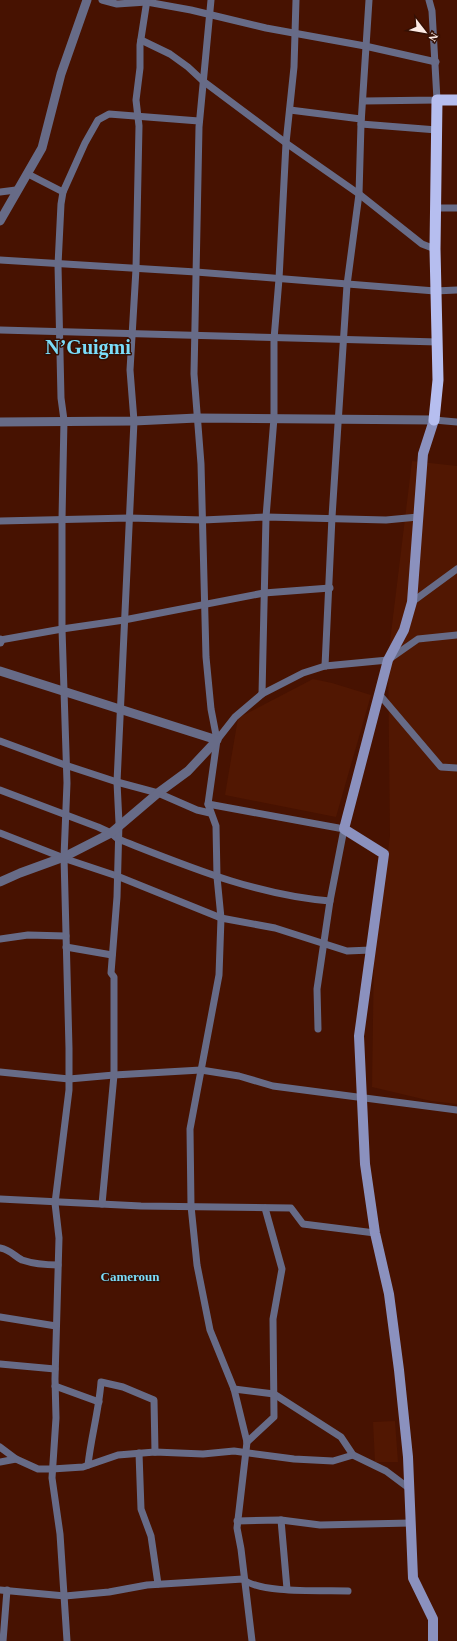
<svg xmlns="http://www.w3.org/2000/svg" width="457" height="1641" font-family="Georgia,serif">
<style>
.built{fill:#511702}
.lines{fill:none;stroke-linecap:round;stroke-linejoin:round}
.minor{stroke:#676b87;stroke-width:7}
.tertiary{stroke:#676b87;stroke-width:9}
.secondary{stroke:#8b91be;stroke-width:10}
.trunk{stroke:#b6beef;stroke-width:11}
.labels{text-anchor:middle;stroke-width:3;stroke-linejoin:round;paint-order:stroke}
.neighbourhood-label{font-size:13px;font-weight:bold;fill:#7bdcf9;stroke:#351004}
.town-label{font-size:20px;font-weight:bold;fill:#7bdcf9;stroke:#351004}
</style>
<rect width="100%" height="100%" fill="#471201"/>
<!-- built -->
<g class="built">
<polygon points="412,461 457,466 457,1104 431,1101 372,1087 374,951 390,836 388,658"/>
<polygon points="313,679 332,683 371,695 336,817 225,795 238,718"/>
<polygon points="395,1421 398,1462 375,1462 373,1422"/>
</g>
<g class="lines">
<!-- minor -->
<g class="minor">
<polyline points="102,0 117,4 147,2 191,10 266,28 365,46 436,62"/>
<polyline points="211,0 199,127 194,374 201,464 206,657 211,709 217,740 208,804 216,826 217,877 221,918 219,975 190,1129 191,1206 197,1265 210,1330 234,1389 247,1442 237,1528 241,1549 252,1641"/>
<polyline points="141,40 170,54 188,67 203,81 286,143 359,194 422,244 435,249"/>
<polyline points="364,101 437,100 432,11 429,0"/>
<polyline points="290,110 361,119"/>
<polyline points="361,124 437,130"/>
<polyline points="28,174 63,192"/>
<polyline points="0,192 16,190"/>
<polyline points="435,208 457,208"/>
<polyline points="0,260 196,272 435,291 457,290"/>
<polyline points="0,330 438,342"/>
<polyline points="434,420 457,422"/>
<polyline points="0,521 129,518 203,520 266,517 386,520 418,517"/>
<polyline points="412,602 457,569"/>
<polyline points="0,640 62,629 124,620 264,593 330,588"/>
<polyline points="325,666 332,517 347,285 359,194 361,124 369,0"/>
<polyline points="262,694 266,517 274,418 274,339 279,279 286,143 294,67 296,0"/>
<polyline points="379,694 441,767 457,768"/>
<polyline points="217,740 235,717 262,694 303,673 325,666 388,660 418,639 457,635"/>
<polyline points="0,741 65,765 117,782 158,793 197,810 210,813"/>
<path d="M0,790L98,827L111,833L118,839C187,866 255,895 330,901"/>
<polyline points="208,804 344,829 330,901 317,989 318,1029"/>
<polyline points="0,833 69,860 117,876 221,918 275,928 347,951 371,950"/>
<polyline points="0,939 28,935 66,936"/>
<polyline points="66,947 112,955"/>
<polyline points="0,1072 69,1079 114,1075 201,1070 239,1076 273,1086 457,1110"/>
<polyline points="0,1199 141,1206 291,1208 303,1224 375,1233"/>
<polyline points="102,1204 114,1075 114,977 111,973 117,897 119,823 117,782 134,421 130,370 136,269 139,126 136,100 140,68 140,45 147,0"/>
<path d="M0,1248C11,1250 14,1256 22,1260C34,1264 46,1265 58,1265"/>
<polyline points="0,1317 56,1326"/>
<polyline points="0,1364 55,1369"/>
<polyline points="55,1386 99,1402"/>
<polyline points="234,1389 274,1394 341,1437 353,1455 386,1471 410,1489"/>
<polyline points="247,1442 274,1417 273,1319 282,1269 265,1208"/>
<polyline points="0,1447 16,1459"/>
<polyline points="139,1453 141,1509 151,1536 158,1584"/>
<polyline points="0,1462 16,1459 38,1469 52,1469 83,1467 118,1455 155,1452 203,1454 234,1451 294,1459 333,1461 353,1455"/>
<path d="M88,1465C91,1437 99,1410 101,1382L123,1387L154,1400L155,1452"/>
<polyline points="281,1520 287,1589"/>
<polyline points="237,1521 281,1520 320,1525 411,1523"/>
<path d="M0,1590L65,1596L109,1592L147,1585L243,1579C260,1594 324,1590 348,1591"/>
<polyline points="3,1641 7,1590"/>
<polyline points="67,1641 60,1534 52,1478 56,1418 55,1379 59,1238 55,1203 69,1090 69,1048 64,857 67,783 62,629 62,519 64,420 61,398 58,265 61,204 63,192 85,143 98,120 109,114 199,121"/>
</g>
<!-- tertiary -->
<g class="tertiary">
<polyline points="0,221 42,148 61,74 87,0"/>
<polyline points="0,422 134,421 197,418 434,420"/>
<polyline points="0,640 0,642"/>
<polyline points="0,671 217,740 188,771 158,793 111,833 64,857 20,873 0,882"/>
</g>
<!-- secondary -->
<polyline class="secondary" points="433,1641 433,1619 413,1578 408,1457 399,1370 389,1294 375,1233 365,1164 359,1036 384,854 344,829 388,660 404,630 412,602 423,454 434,420"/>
<!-- trunk -->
<polyline class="trunk" points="434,420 438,380 435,249 437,100 457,100"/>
</g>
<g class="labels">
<!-- neighbourhood labels -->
<g class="neighbourhood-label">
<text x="130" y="1281">Cameroun</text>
</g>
<!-- town labels -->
<g class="town-label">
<text x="88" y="354">N’Guigmi</text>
</g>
</g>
<!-- north arrow -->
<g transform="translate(425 32) rotate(121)" stroke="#351004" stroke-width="3" paint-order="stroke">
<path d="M0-3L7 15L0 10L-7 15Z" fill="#fceae4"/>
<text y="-6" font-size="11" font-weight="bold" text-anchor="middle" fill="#fceae4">N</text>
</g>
</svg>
